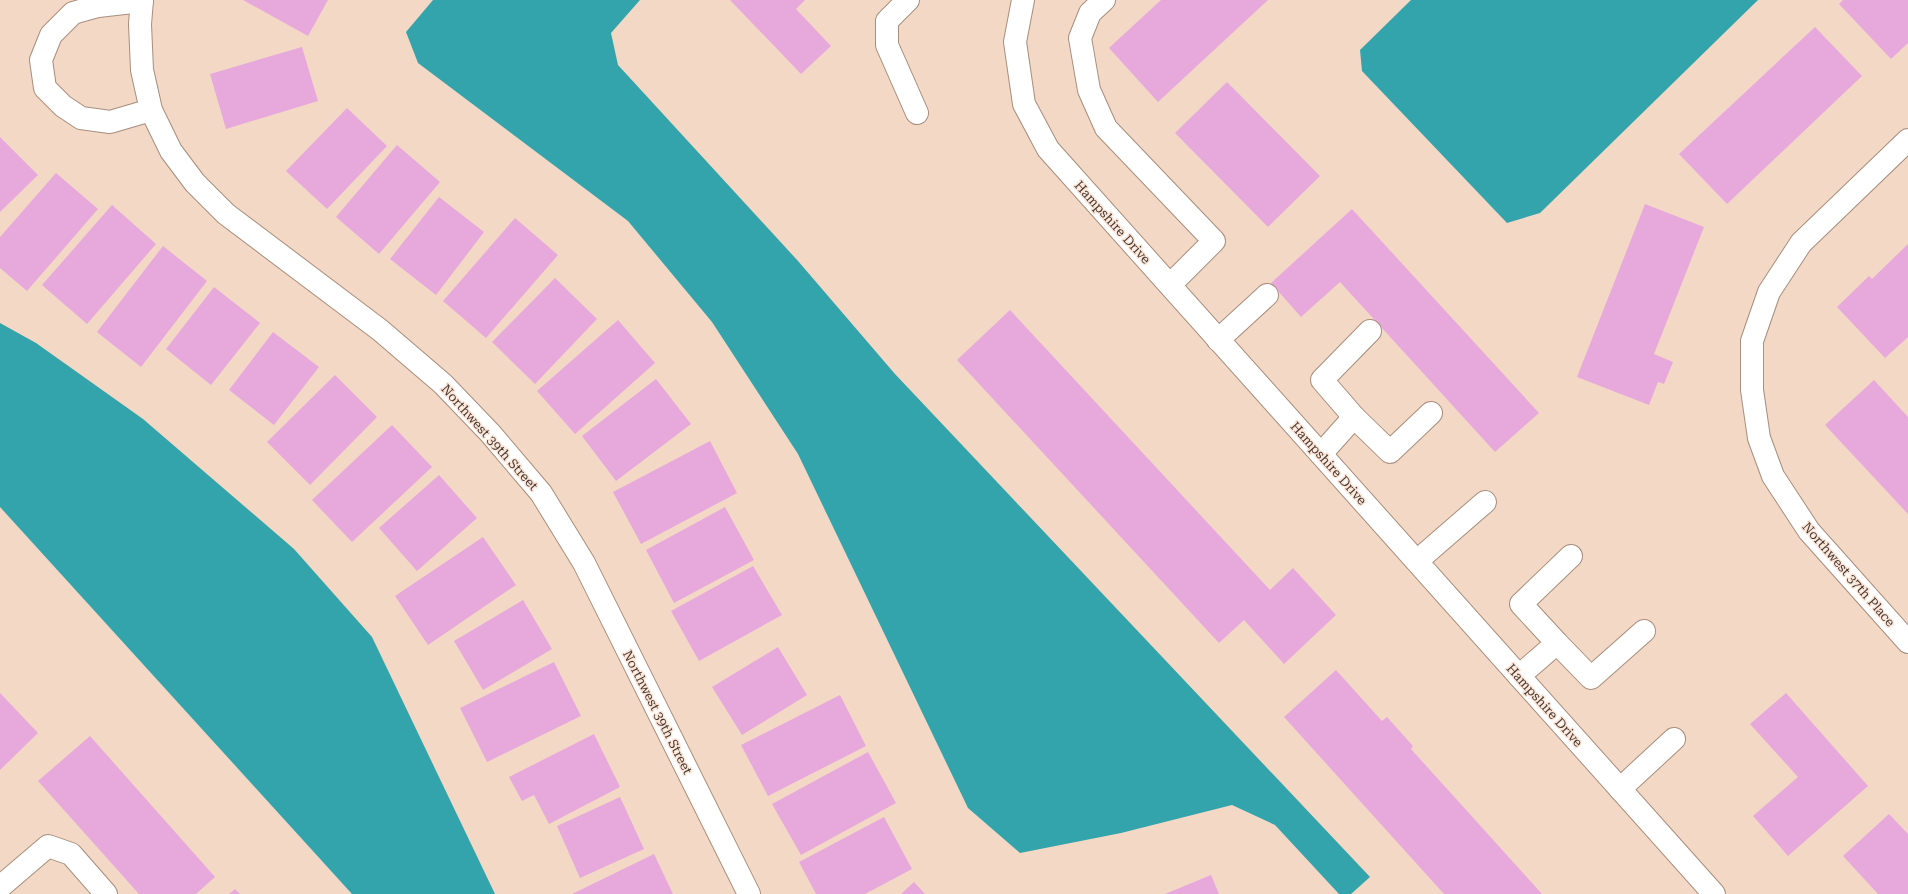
<svg xmlns="http://www.w3.org/2000/svg" width="1908" height="894" font-family="'Roboto Serif',serif">
<style>
.water{fill:#33a4ab}
.building{fill:#e7a9dc}
.lines{fill:none;stroke-linecap:round;stroke-linejoin:round}
.minor-casing{stroke:#a78e7d;stroke-width:24}
.minor{stroke:#fff;stroke-width:22}
.labels{text-anchor:middle;stroke-width:3;stroke-linejoin:round;paint-order:stroke}
.street-label{font-size:13px;fill:#433831;stroke:#fde6d8}
</style>
<rect width="100%" height="100%" fill="#f3d8c6"/>
<!-- water -->
<g class="water">
<polygon points="433,0 640,0 611,33 618,65 798,261 895,374 1370,877 1351,894 1339,894 1275,825 1232,805 1121,833 1020,853 968,808 798,454 712,322 628,221 418,63 406,32"/>
<polygon points="1411,0 1758,0 1540,213 1507,223 1362,71 1360,50"/>
<polygon points="0,323 36,343 143,419 294,549 372,637 495,894 352,894 0,507"/>
</g>
<!-- building -->
<g class="building">
<polygon points="243,0 328,0 308,36"/>
<polygon points="730,0 805,0 796,9 831,46 801,74"/>
<polygon points="1161,0 1268,0 1158,102 1109,48"/>
<polygon points="1843,0 1908,0 1908,43 1891,59 1839,4"/>
<polygon points="1815,27 1862,76 1727,204 1679,154"/>
<polygon points="302,47 318,101 226,129 210,74"/>
<polygon points="1227,82 1320,176 1268,227 1175,133"/>
<polygon points="347,108 387,146 327,209 286,171"/>
<polygon points="0,137 38,175 0,212"/>
<polygon points="397,145 440,182 379,254 336,217"/>
<polygon points="56,173 98,209 27,291 0,268 0,237"/>
<polygon points="439,197 484,232 436,295 390,259"/>
<polygon points="1645,204 1704,227 1654,354 1673,362 1664,384 1658,382 1649,405 1577,377"/>
<polygon points="112,205 156,244 87,324 42,285"/>
<polygon points="1352,209 1539,413 1495,452 1340,282 1301,317 1271,283"/>
<polygon points="515,218 558,255 486,338 443,301"/>
<polygon points="1908,244 1908,337 1885,358 1837,307 1869,276 1872,279"/>
<polygon points="163,246 207,281 141,367 97,332"/>
<polygon points="555,278 597,319 535,384 492,342"/>
<polygon points="214,287 260,323 211,385 166,349"/>
<polygon points="1010,310 1270,590 1293,568 1336,615 1284,664 1244,620 1219,643 957,360"/>
<polygon points="618,320 655,363 575,434 537,391"/>
<polygon points="273,332 319,367 274,425 229,390"/>
<polygon points="335,375 377,417 310,485 267,442"/>
<polygon points="656,379 691,424 616,481 582,436"/>
<polygon points="1874,380 1908,417 1908,514 1825,425"/>
<polygon points="392,425 432,467 352,542 312,500"/>
<polygon points="710,441 737,493 641,544 613,492"/>
<polygon points="439,475 477,518 417,571 379,528"/>
<polygon points="725,507 754,560 674,603 646,550"/>
<polygon points="483,537 516,585 428,645 395,596"/>
<polygon points="753,566 782,615 699,661 671,611"/>
<polygon points="523,600 552,649 483,690 454,641"/>
<polygon points="778,647 807,695 742,735 712,687"/>
<polygon points="554,662 581,716 487,762 460,708"/>
<polygon points="1336,670 1382,721 1387,717 1413,746 1411,749 1542,894 1444,894 1284,717"/>
<polygon points="0,693 38,733 0,770"/>
<polygon points="1786,693 1868,786 1788,856 1753,816 1798,777 1750,724"/>
<polygon points="840,695 866,746 768,796 741,745"/>
<polygon points="594,734 620,787 549,824 534,795 522,801 509,777"/>
<polygon points="90,736 215,877 196,894 139,894 38,781"/>
<polygon points="868,752 896,803 801,855 772,804"/>
<polygon points="620,797 644,849 580,878 557,826"/>
<polygon points="1889,814 1908,834 1908,894 1878,894 1843,856"/>
<polygon points="884,817 912,869 865,894 816,894 799,862"/>
<polygon points="654,854 673,894 572,894"/>
<polygon points="1211,875 1219,894 1165,894"/>
<polygon points="914,882 925,894 901,894"/>
<polygon points="235,889 240,894 229,894"/>
</g>
<g class="lines">
<!-- minor casing -->
<g class="minor-casing">
<g id="minor">
<polyline points="142,0 140,24 142,70 151,110 171,151 195,183 226,214 380,330 443,384 490,433 541,493 584,563 749,894"/>
<polyline points="908,0 887,21 887,45 917,113"/>
<polyline points="1023,0 1015,42 1024,104 1048,149 1714,894"/>
<polyline points="1104,0 1090,13 1080,38 1089,90 1106,128 1214,241 1170,285"/>
<polyline points="142,1 98,6 73,13 51,35 41,60 45,88 63,106 81,118 110,122 151,110"/>
<polyline points="1908,140 1801,243 1769,292 1752,341 1752,390 1759,438 1773,476 1809,531 1908,642"/>
<polyline points="1218,340 1267,295"/>
<polyline points="1354,417 1322,380 1370,331"/>
<polyline points="1321,454 1354,417 1390,452 1431,413"/>
<polyline points="1417,561 1485,502"/>
<polyline points="1557,643 1591,678 1644,631"/>
<polyline points="1519,676 1557,643 1521,604 1571,556"/>
<polyline points="1620,789 1674,739"/>
<polyline points="0,887 48,846 71,854 106,894"/>
</g>
</g>
<!-- minor -->
<use href="#minor" class="minor"/>
</g>
<g class="labels">
<!-- street labels -->
<g class="street-label">
<text transform="translate(1113 222) rotate(48)" y="5">Hampshire Drive</text>
<text transform="translate(490 437) rotate(48)" y="5">Northwest 39th Street</text>
<text transform="translate(1329 463) rotate(48)" y="5">Hampshire Drive</text>
<text transform="translate(1849 574) rotate(49)" y="5">Northwest 37th Place</text>
<text transform="translate(1545 705) rotate(48)" y="5">Hampshire Drive</text>
<text transform="translate(658 712) rotate(63)" y="5">Northwest 39th Street</text>
</g>
</g>
</svg>
